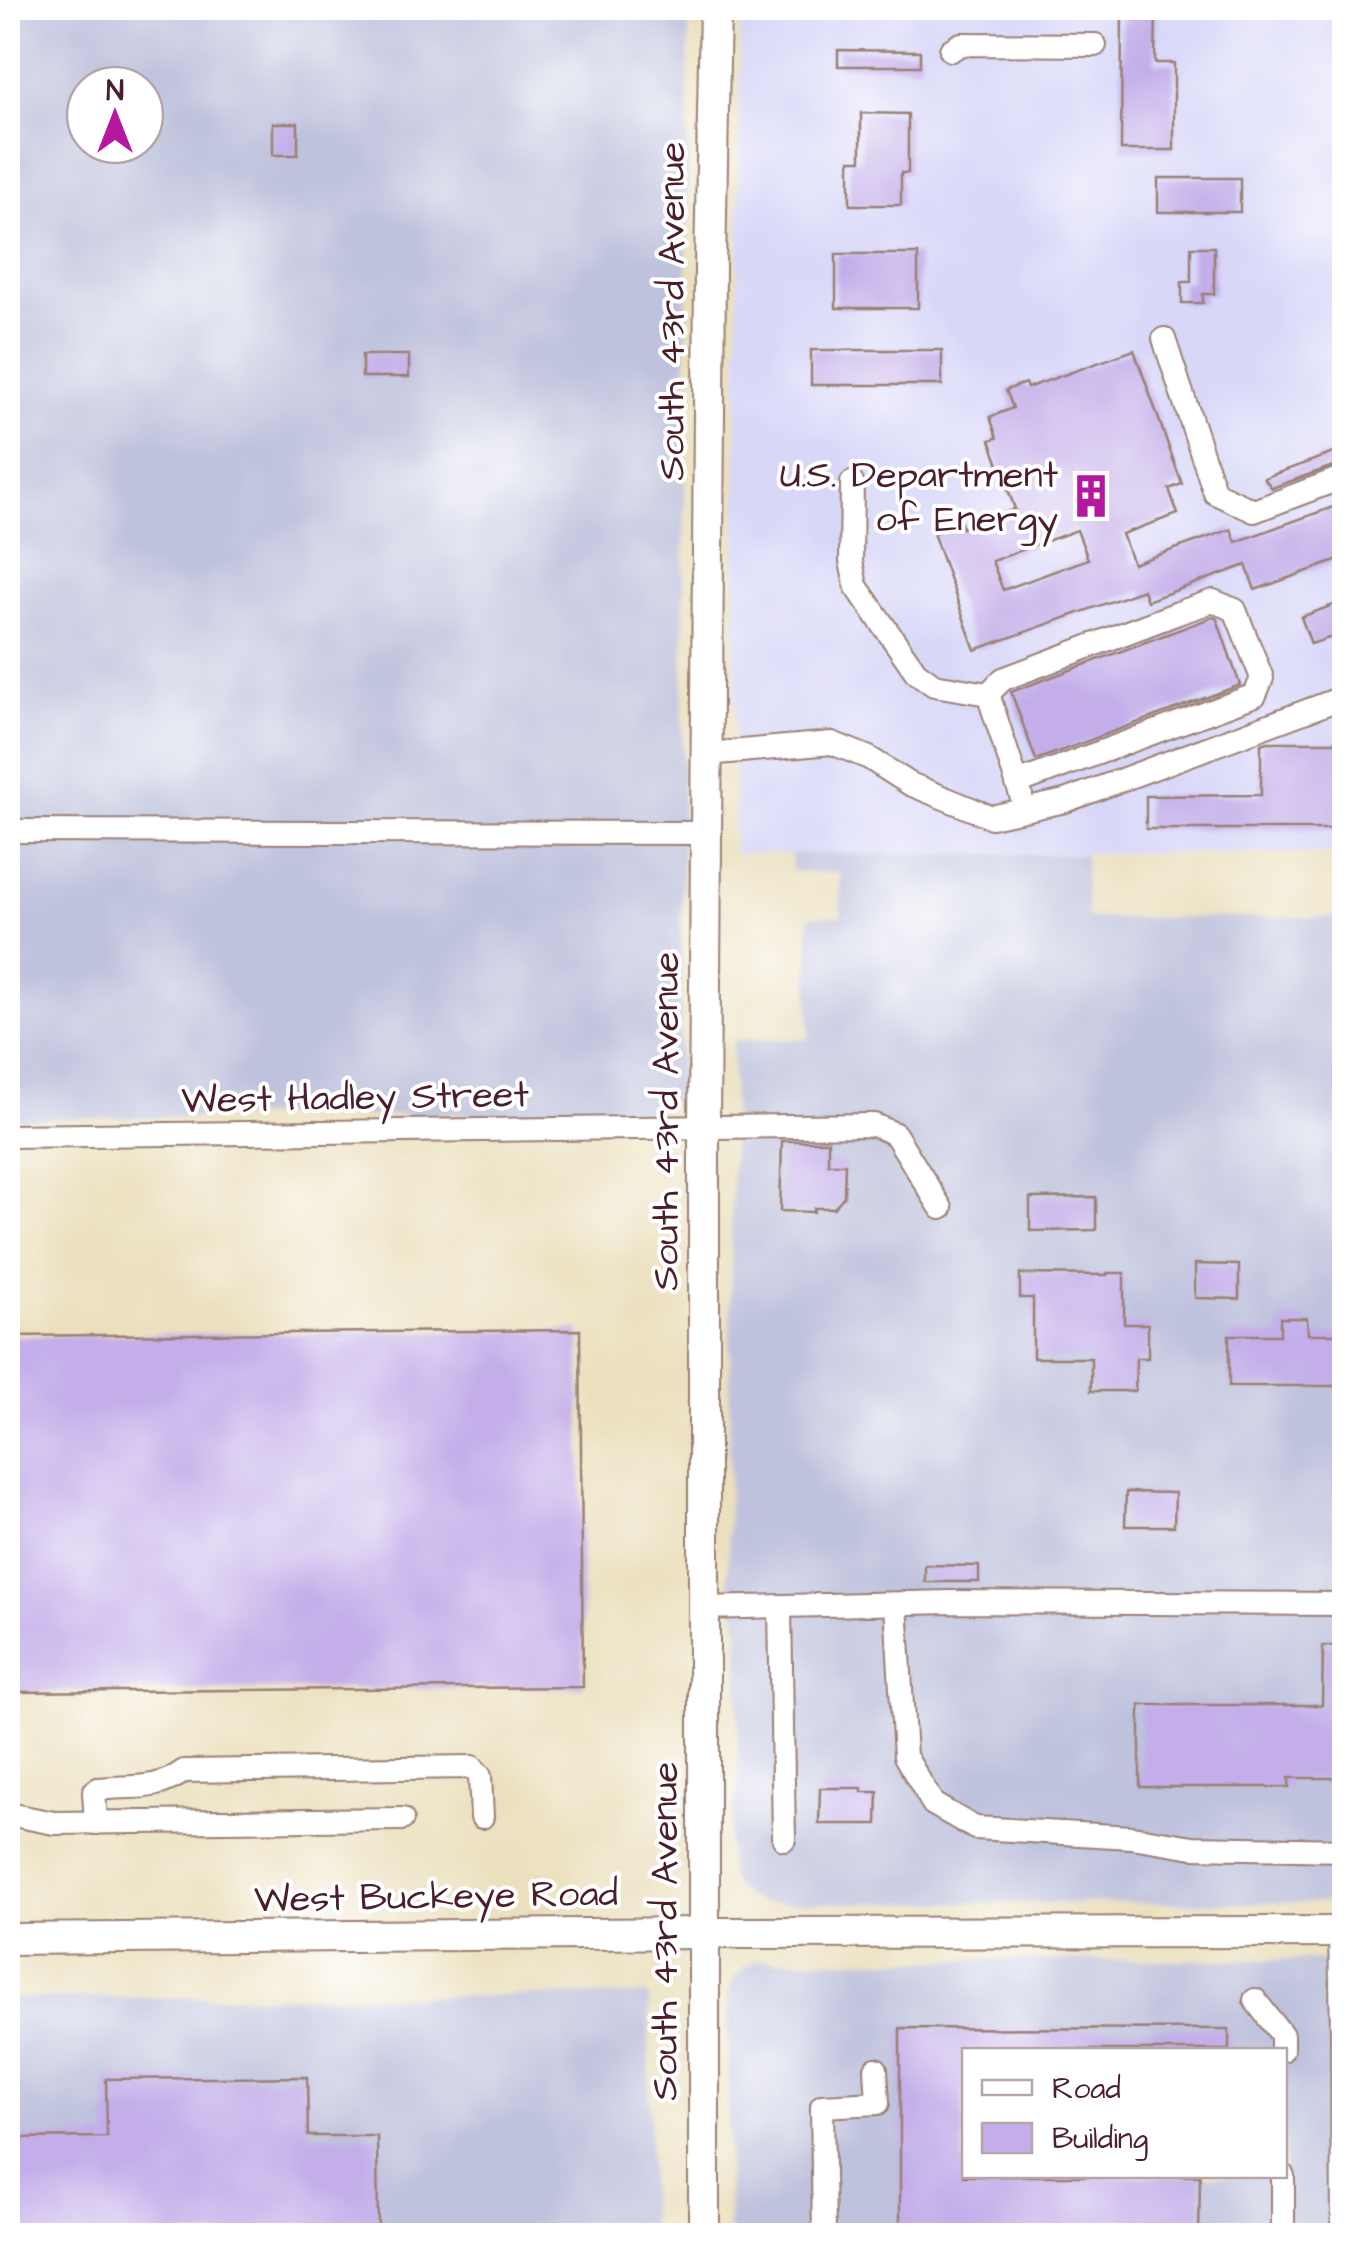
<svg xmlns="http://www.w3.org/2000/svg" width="1352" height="2243" font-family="'Architects Daughter',sans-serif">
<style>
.built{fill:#d8d7f8}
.industrial{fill:#bfc2dd;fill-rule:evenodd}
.building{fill:#c3aee9;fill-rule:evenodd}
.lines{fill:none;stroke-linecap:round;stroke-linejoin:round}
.minor-casing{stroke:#9a8074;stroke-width:26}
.major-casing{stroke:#9a8074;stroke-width:34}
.minor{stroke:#fff;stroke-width:22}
.major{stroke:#fff;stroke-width:30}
.labels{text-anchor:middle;stroke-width:8;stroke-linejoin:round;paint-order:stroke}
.street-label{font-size:38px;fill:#4a1f2b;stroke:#fff}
.poi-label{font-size:38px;fill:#4a1f2b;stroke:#fff;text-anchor:end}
</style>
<rect width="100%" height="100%" fill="#fff"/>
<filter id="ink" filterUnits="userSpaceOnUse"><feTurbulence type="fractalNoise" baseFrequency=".01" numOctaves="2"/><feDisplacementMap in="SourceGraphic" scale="20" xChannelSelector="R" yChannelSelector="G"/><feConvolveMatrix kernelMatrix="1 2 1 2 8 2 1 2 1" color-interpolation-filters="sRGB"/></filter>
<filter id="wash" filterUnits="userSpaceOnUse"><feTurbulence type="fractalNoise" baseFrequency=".0048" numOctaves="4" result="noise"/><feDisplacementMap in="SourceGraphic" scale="40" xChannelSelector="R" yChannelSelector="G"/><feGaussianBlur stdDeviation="2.25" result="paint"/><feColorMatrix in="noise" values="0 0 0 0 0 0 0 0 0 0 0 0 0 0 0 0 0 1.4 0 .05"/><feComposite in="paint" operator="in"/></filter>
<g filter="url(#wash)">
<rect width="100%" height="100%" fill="#ebe0bd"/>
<!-- built -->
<polygon class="built" points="740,8 1344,8 1344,853 734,854"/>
<!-- industrial -->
<g class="industrial">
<path d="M8,8H689L680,1081L675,1100L665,1108L655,1112L8,1119ZM85,85H145V145H85Z"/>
<polygon points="791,854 1085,854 1087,918 1344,917 1344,1903 763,1903 746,1897 734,1885 729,1874 728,1860 728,1842 738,1785 739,1629 728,1582 733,1040 809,1039 809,916 841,916 840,873 792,872"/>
<path d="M758,1960H1344V2235L728,2236V1995L733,1980L745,1967ZM964,2050H1284V2176H964Z"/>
<polygon points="649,1995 650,2235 8,2235 8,1998"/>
</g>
<g id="blocks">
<!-- building -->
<g class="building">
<polygon points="1122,8 1156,8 1155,63 1174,63 1174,150 1121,150"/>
<polygon points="838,50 920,51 920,66 838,66"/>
<polygon points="861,113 908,114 908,173 901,173 901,205 850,205 850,160 861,160"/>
<rect x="273" y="123" width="25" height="32"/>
<rect x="1158" y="178" width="82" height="34"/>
<polygon points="1191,247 1214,247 1214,294 1203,294 1203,303 1182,303 1182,282 1191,282"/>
<rect x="836" y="254" width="82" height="54"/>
<rect x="811" y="350" width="131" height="35"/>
<path d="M1134,350L1182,484L1169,489L1178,514L1122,534L1133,564L1231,529L1236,542L1344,503V558L1255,590L1246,565L1147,601L1143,590L975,650L933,533L961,523L962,528L1015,509L990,440L997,438L990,417L1013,408L1006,390L1025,383L1027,388ZM1077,530L1088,559L1003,590L992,561Z"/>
<rect x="362" y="355" width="47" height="22"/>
<polygon points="1344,449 1344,462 1272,488 1264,478"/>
<polygon points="1344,601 1344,633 1311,644 1301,617"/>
<polygon points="1213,617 1217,619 1240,685 1036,760 1011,692"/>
<polygon points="1267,742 1344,742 1344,829 1146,829 1146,796 1261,795 1261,744"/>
<polygon points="782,1141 828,1141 828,1164 845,1164 844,1196 834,1208 814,1208 814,1212 780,1211"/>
<polygon points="1096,1197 1096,1230 1030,1231 1030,1198"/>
<polygon points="1195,1264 1239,1265 1239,1299 1195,1298"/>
<polygon points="1107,1273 1124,1273 1124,1324 1148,1324 1148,1358 1136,1358 1135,1391 1091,1391 1091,1358 1033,1358 1033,1298 1020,1298 1020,1274 1107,1275"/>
<polygon points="1280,1318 1307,1318 1308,1334 1344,1334 1344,1386 1229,1386 1229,1335 1280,1335"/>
<polygon points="580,1330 583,1687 8,1692 8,1336"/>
<polygon points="1126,1492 1175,1493 1174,1526 1125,1526"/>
<polygon points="925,1565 979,1566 979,1582 925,1582"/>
<polygon points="1323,1646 1344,1646 1344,1778 1289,1778 1289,1787 1140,1787 1140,1705 1322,1705"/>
<polygon points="820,1788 862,1788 862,1792 878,1792 877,1824 819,1824"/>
<polygon points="900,2028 1229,2029 1229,2050 964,2050 964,2176 1200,2176 1199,2236 900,2236"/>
<polygon points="307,2077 308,2136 377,2136 378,2236 8,2236 8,2138 107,2137 106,2079"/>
</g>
</g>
</g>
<g filter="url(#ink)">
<use href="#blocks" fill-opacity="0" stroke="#9a8074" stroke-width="2.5"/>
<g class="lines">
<!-- minor casing -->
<g class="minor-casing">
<g id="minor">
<polyline points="951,50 961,44 1095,45"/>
<polyline points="1164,339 1215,493 1254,511 1344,477"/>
<polyline points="852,483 851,561 856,586 916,672 934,685 988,694 1021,795"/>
<polyline points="988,694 1003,679 1178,613 1213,601 1235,610 1262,678 1255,695 1017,783"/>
<polyline points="707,754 832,743 869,758 910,784 991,817 1065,801 1344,697"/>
<polyline points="8,831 706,833"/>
<polyline points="8,1136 874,1125 895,1134 941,1208"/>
<polyline points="896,1604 905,1756 933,1804 975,1828 1132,1837 1193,1847 1344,1850"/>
<polyline points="704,1608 951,1602 1344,1604"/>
<polyline points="780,1608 784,1839"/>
<polyline points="8,1814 54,1823 402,1819"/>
<path d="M96,1823L94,1792L98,1789C131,1785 156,1792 184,1771L472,1767L480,1776L482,1817"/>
<polyline points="1340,1932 1342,2033 1344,2033"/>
<polyline points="1255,2000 1282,2035 1282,2050"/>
<polyline points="1342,2033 1343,2236"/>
<polyline points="1283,2176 1283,2236"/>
<polyline points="824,2236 822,2106 878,2103 876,2069"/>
</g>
</g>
<!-- major casing -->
<g class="major-casing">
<g id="major">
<polyline points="8,1939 704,1933 1344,1932"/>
<polyline points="704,2236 704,1126 710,267 715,8"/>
</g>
</g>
<!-- minor -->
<use href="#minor" class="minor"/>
<!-- major -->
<use href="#major" class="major"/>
</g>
</g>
<!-- icons -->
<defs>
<g id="building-bare" transform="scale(3.45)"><path d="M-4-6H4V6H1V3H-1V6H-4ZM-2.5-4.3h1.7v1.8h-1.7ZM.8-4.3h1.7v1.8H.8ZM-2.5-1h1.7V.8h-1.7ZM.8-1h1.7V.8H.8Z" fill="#b5179e" stroke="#fff" stroke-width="2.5" paint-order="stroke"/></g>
</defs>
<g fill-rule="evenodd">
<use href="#building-bare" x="1091" y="496"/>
</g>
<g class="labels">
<!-- street labels -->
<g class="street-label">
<text transform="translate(671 311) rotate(-90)" y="13">South 43rd Avenue</text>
<text transform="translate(355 1096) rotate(-1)" y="13">West Hadley Street</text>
<text transform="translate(665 1121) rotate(-90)" y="13">South 43rd Avenue</text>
<text transform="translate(436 1895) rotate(-1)" y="13">West Buckeye Road</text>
<text transform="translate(664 1931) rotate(-90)" y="13">South 43rd Avenue</text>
</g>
<!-- poi labels -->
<g class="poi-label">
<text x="1058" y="487">U.S. Department<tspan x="1058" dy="44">of Energy</tspan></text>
</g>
</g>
<!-- margin -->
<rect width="1352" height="2243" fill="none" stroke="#fff" stroke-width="40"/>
<!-- legend -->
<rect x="962" y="2048" width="325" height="130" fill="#ffffff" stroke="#b7a5aa" stroke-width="2.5"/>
<rect x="982" y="2080" width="50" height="15" fill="#ffffff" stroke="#b7a5aa" stroke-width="2.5"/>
<text x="1052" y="2098" font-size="30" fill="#4a1f2b">Road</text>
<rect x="982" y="2123" width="50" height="30" fill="#c3aee9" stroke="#b7a5aa" stroke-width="2.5"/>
<text x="1052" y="2148" font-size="30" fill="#4a1f2b">Building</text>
<!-- north arrow -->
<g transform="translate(115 115)"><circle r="48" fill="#ffffff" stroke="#b7a5aa" stroke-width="2.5"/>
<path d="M0-8L18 38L0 25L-18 38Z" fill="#b5179e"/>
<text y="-15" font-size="28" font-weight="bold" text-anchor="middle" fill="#4a1f2b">N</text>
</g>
</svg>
